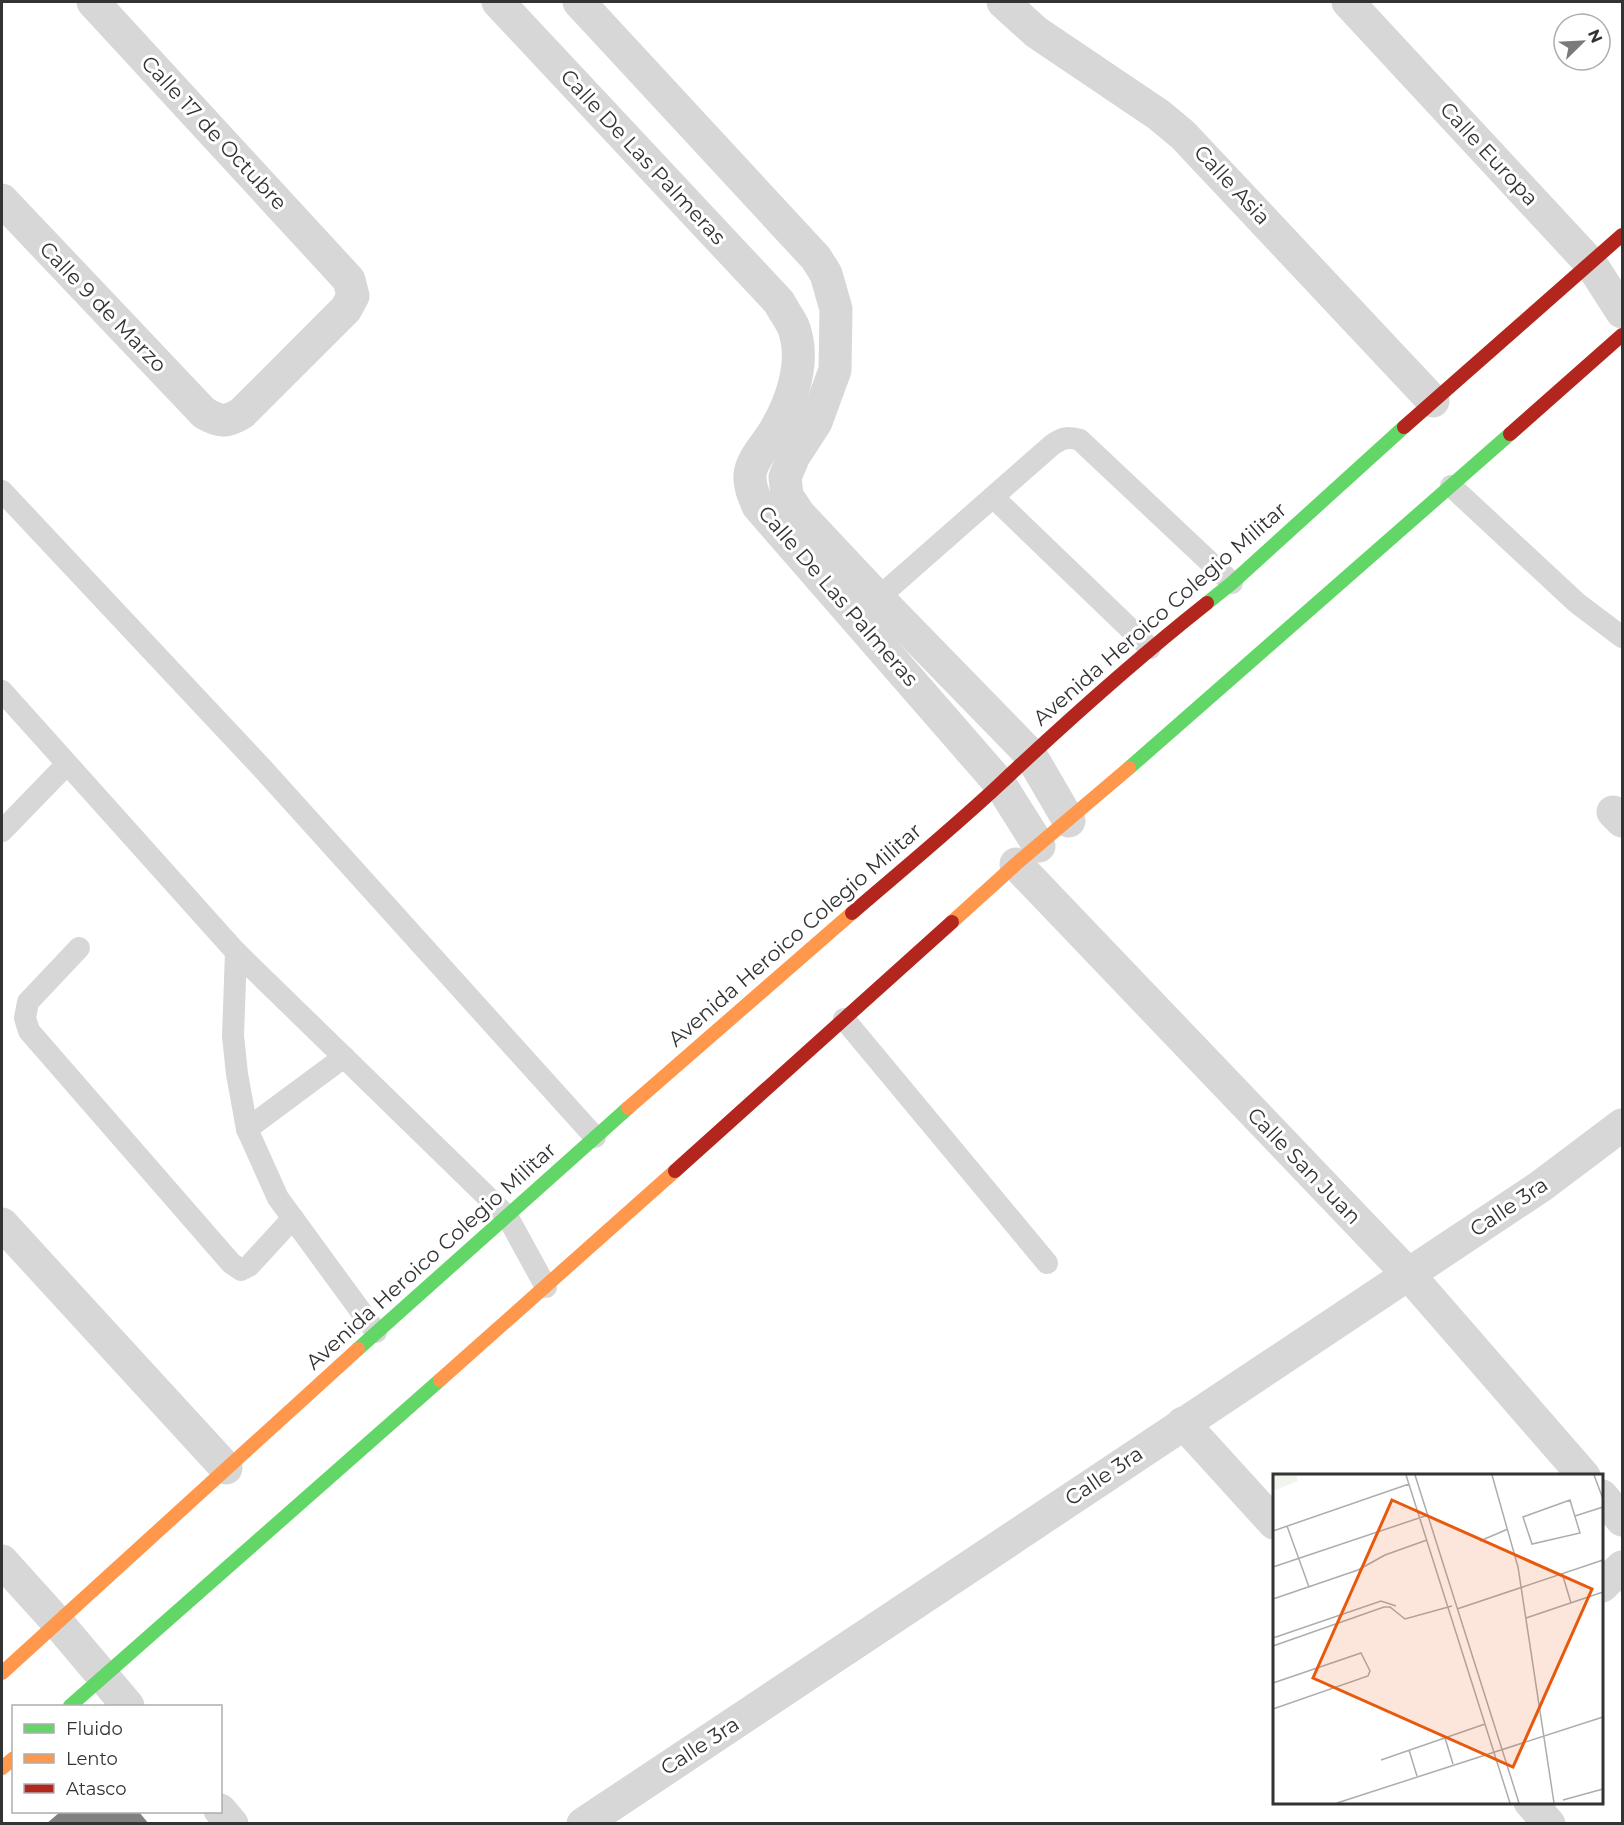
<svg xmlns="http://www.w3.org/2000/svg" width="1624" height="1825" font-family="Montserrat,sans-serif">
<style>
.building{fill:#818181}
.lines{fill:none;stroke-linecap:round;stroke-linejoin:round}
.lane{stroke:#d7d7d7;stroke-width:22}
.street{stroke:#d7d7d7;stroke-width:33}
.fast{stroke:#63d668;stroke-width:14}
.slow{stroke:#ff974d;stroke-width:14}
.jam{stroke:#b3261e;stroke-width:14}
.labels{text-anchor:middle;stroke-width:6;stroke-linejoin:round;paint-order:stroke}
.street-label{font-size:21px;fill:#333;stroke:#fff}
.inset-road{fill:none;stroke:#adadad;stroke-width:1.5}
.view{fill:#e8590c;fill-opacity:0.15;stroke:#e8590c;stroke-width:3}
.inset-edge{fill:none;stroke:#333;stroke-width:3}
</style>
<rect width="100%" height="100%" fill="#fff"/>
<!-- building -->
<polygon class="building" points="60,1812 139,1812 149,1824 46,1824"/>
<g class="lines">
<!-- lane -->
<g class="lane">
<polyline points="1451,486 1577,603 1622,637"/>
<polyline points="2,491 262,768 595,1137"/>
<polyline points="993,497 1150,648"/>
<path d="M878,598L1052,445C1062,438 1068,436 1080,440L1232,583"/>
<polyline points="2,691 236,952 507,1216 546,1287"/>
<polyline points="2,831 67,764"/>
<polyline points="79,948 28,1002 25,1018 29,1031 231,1263 241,1270 249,1266 293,1218"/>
<polyline points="236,952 233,1036 237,1074 247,1129 278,1198 376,1332"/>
<polyline points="844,1019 1047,1263"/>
<polyline points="247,1129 344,1057"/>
</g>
<!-- street -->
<g class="street">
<path d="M498,2L779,302C783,310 789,318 793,326C807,361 791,405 772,435C764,447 751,461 750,475C749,486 754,496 758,506L1000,784L1039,846"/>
<polyline points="579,2 816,258 826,274 836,309 835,370 816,422 794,456 785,477 787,496 799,514 878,598 1030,754 1069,821"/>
<polyline points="1003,2 1036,32 1159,115 1183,135 1433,401"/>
<polyline points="1348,2 1591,264 1622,312"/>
<path d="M2,200L204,413C220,422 226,423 242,413L346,309L353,296L349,280L93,2"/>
<polyline points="1613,812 1622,821"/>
<polyline points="1016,864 1409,1275 1584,1476"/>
<polyline points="2,1224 226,1468"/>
<polyline points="1183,1423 1274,1523"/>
<polyline points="1602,1496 1622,1520"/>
<polyline points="2,1561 58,1623 128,1706"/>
<polyline points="1602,1586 1622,1567"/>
<polyline points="1530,1802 1549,1824"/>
<polyline points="220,1810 232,1824"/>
<polyline points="583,1824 1541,1186 1622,1125"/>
</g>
<!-- fast -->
<g class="fast">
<polyline points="1207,603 1232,583 1404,427"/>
<polyline points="1129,768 1510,434"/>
<polyline points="358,1349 628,1108"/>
<polyline points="70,1706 440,1380"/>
</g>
<!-- slow -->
<g class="slow">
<polyline points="952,922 1016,864 1129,768"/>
<polyline points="628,1108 852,913"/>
<polyline points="440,1380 675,1171"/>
<polyline points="2,1673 358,1349"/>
<polyline points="2,1768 14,1758"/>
</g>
<!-- jam -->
<g class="jam">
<polyline points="1404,427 1622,235"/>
<polyline points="1510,434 1622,335"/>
<path d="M852,913C902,870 953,828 1000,784C1067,721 1135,660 1207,603"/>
<polyline points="675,1171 952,922"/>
</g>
</g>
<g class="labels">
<!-- street labels -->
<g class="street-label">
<text transform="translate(214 133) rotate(47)" y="7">Calle 17 de Octubre</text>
<text transform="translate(1489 154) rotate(47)" y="7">Calle Europa</text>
<text transform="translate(643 157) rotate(47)" y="7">Calle De Las Palmeras</text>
<text transform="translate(1232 185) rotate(47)" y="7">Calle Asia</text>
<text transform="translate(103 307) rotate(46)" y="7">Calle 9 de Marzo</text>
<text transform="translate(838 596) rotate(49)" y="7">Calle De Las Palmeras</text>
<text transform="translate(1160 614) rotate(-41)" y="7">Avenida Heroico Colegio Militar</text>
<text transform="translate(795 935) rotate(-41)" y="7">Avenida Heroico Colegio Militar</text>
<text transform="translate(1304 1166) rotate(46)" y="7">Calle San Juan</text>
<text transform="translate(1509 1207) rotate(-34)" y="7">Calle 3ra</text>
<text transform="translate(431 1256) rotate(-42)" y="7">Avenida Heroico Colegio Militar</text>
<text transform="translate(1104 1476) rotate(-34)" y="7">Calle 3ra</text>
<text transform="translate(700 1746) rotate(-33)" y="7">Calle 3ra</text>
</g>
</g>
<!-- overview -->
<g transform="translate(1273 1474)">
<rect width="330" height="330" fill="#fff"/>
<path d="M0,1H23L25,7L0,17Z" fill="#f1f5ed"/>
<path class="inset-road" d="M133,1L237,329M142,1L246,329M219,1L245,93L281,329M321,1L330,25M297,26L307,59L259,70L250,43ZM302,42L330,33M14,52L36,113M0,57L136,10M207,67L235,55M0,93L155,41M289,99L298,129M0,125L85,96L112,81L154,66M184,135L330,86M253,144L330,118M0,164L108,127L123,132M0,172L111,133H117L132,145L179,132M0,209L88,179L97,197L95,202L0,235M172,264L180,290M136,276L144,302M108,286L212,250M290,326L330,315M64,329L330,243"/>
<path class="view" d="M119,26L319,115L240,293L40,204Z"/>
<rect width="330" height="330" class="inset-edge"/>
</g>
<!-- border -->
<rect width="1624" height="1825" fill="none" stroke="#333333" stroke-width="6"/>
<!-- legend -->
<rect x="12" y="1705" width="210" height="108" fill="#ffffff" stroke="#adadad" stroke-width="1.5"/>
<rect x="24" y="1724" width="30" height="9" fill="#63d668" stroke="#adadad" stroke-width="1.5"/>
<text x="66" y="1735" font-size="18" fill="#333333">Fluido</text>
<rect x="24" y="1754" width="30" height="9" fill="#ff974d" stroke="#adadad" stroke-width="1.5"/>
<text x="66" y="1765" font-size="18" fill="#333333">Lento</text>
<rect x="24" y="1784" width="30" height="9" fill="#b3261e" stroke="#adadad" stroke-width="1.5"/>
<text x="66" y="1795" font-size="18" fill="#333333">Atasco</text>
<!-- north arrow -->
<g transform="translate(1582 42) rotate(66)"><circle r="28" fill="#ffffff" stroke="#adadad" stroke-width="1.5"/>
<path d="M0-4.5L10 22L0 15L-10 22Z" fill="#7a7a7a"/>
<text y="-9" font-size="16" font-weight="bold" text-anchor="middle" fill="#333333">N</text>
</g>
</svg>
